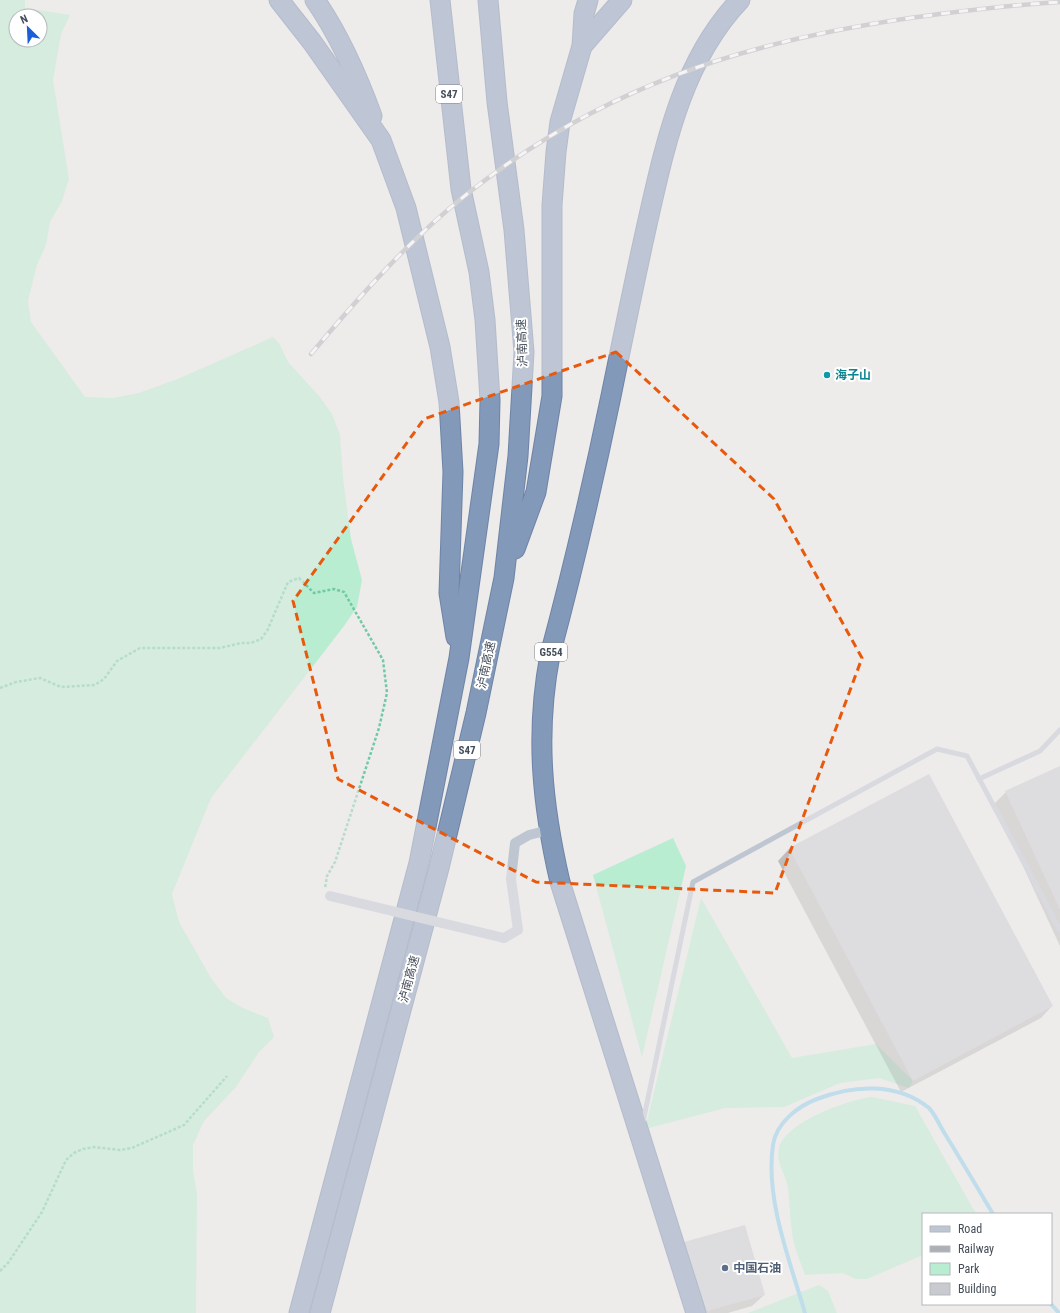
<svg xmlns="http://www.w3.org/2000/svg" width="1060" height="1313" font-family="'Roboto Condensed','Noto Sans SC',sans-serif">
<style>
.green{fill:#b8edd1;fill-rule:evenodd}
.shadow{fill:#0003}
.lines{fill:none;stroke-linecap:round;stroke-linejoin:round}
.stream{stroke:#86cde9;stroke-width:4}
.building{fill:#c8cad0}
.highway-casing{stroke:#6e84a6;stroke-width:21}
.path{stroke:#71caa5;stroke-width:2.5;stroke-dasharray:3 2;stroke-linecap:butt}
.lane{stroke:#bec6d1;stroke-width:5}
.street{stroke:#bec6d1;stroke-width:10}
.highway{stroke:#8399ba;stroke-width:19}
.rail-casing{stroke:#adb0b6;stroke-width:4.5}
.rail{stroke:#fff;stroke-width:3;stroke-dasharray:9;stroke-linecap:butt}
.street-bridge{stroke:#bec6d1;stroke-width:10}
.marked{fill:none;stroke:#e8590c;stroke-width:3;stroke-dasharray:8 5;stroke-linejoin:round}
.culture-dot{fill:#0f9aa8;stroke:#fff;stroke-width:1.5}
.service-dot{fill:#5c6f8a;stroke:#fff;stroke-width:1.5}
.labels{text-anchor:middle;stroke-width:4;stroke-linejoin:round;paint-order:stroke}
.shield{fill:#fff;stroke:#7c828a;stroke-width:1}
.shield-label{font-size:11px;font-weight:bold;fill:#444d58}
.street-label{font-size:12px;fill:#444d58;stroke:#fff}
.culture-label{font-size:12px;font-weight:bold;fill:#0d838f;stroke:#fff;text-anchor:start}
.service-label{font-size:12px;font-weight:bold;fill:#4e5e75;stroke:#fff;text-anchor:start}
</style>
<rect width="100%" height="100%" fill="#eeebeb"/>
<!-- green -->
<g class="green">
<path d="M0,0H25V8L70,15L61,34L53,80L69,179L62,201L50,222L46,245L37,265L28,301L31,322L85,397L113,398L139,393L180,378L273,337L279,343L288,362L319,396L332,414L340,435L343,478L351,539L362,580L357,607L344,626L211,798L172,894L179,922L211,978L226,998L245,1009L268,1018L274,1037L259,1052L236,1087L204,1121L193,1145V1171L197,1194L196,1313H0ZM16,16H40V40H16Z"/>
<polygon points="673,838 686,866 642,1057 593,875"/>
<polygon points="701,898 792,1058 876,1044 913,1081 909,1088 879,1078 840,1083 784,1107 725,1108 645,1129"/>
<path d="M872,1097L915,1106L976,1214H923V1255L867,1279H856L842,1273L805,1275C801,1263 795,1250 793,1238C790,1222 790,1205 788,1189C787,1176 775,1162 779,1148C786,1122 847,1100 872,1097Z"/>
<polygon points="819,1285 828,1291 837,1313 748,1313"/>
</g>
<!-- shadow -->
<g class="shadow">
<polygon points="1060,767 1060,946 994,804 1006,792"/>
<polygon points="929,775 1052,1006 1041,1018 901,1092 778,861 789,849"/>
<polygon points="685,1242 764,1295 752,1306 728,1313 690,1313 673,1254"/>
</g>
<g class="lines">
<!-- stream -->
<g class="stream">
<polyline points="1051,1304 1059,1313"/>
<path d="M805,1313C790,1261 765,1199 773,1145C776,1123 798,1106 817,1099C853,1085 897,1082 929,1108C935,1114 940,1126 945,1134C961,1160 977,1187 993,1214"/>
</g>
</g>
<!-- building -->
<g class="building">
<polygon points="1060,766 1060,910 1005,791"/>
<polygon points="929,774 1053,1006 913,1081 789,848"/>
<polygon points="745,1225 765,1295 704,1312 684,1242"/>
</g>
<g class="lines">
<!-- highway casing -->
<g class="highway-casing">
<g id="highway">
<polyline points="279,0 312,42 381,140 406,208 440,347 449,402 453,472 449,593 456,637"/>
<path d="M315,0C340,36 357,75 372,116"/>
<polyline points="582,46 622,0"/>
<polyline points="515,549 536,492 552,396 552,205 556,152 560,122 582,46 584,14 588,0"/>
<polyline points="299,1313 419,863 459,658 489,444 490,400 485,320 479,272 461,189 440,0"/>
<polyline points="320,1313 439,868 476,713 504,578 518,456 524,352 514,230 497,102 488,0"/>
<path d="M696,1313L560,882C542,804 535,734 550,655C573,569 593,483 611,396C623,337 635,278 648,220C666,141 683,60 740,0"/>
</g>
</g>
<!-- path -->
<g class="path">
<polyline points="0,688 16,682 40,678 61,687 95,685 104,679 117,661 140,648 220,648 241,643 251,643 261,639 267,631 288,582 299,578 314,593 334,589 344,592 383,660 387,693 379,728 335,862 327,876 325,888"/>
<polyline points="0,1271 8,1263 42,1212 66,1160 74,1153 83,1149 94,1147 120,1150 132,1148 184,1125 227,1076"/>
</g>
<!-- lane -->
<g class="lane">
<polyline points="979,779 1040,751 1060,730"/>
<polyline points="643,1122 693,882 937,749 967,756 1060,930"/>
</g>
<!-- street -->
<polyline class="street" points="504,938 518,930 511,879 515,843 529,835 549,830"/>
<!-- highway -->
<use href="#highway" class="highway"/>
<!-- rail casing -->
<g class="rail-casing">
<path id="rail" d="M311,354C359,297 409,240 467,194C602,87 743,42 910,18C960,11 1010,5 1060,2"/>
</g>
<!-- rail -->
<use href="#rail" class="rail"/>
<!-- street-bridge -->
<polyline class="street-bridge" points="330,896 504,938"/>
</g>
<!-- marked area -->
<path d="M0 0H1060V1313H0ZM616,352L774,499L862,658L775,893L536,882L338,779L293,601L424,419Z" fill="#eeebeb" fill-opacity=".55" fill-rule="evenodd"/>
<path class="marked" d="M616,352L774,499L862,658L775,893L536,882L338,779L293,601L424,419Z"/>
<!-- markers -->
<circle class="culture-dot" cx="827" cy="375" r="4"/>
<circle class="service-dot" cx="725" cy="1268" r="4"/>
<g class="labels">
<!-- shield labels -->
<g class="shield">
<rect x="436" y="85" width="26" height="18" rx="3"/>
<rect x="535" y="643" width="32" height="18" rx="3"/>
<rect x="454" y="741" width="26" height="18" rx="3"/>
</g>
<g class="shield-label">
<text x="449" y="98">S47</text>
<text x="551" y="656">G554</text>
<text x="467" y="754">S47</text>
</g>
<!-- street labels -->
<g class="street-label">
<text transform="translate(522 343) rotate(-92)" y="4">泸南高速</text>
<text transform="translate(486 665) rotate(-78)" y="4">泸南高速</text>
<text transform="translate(409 979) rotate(-75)" y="4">泸南高速</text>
</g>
<!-- culture labels -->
<g class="culture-label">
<text x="835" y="379">海子山</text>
</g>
<!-- service labels -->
<g class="service-label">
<text x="733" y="1272">中国石油</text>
</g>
</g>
<!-- legend -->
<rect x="922" y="1213" width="130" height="92" fill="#ffffff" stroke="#b4b8bc"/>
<rect x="930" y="1226" width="20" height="6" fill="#bec6d1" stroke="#b4b8bc"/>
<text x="958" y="1233" font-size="12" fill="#444d58">Road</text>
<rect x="930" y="1246" width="20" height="6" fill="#adb0b6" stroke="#b4b8bc"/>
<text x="958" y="1253" font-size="12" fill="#444d58">Railway</text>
<rect x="930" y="1263" width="20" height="12" fill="#b8edd1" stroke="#b4b8bc"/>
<text x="958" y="1273" font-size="12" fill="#444d58">Park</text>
<rect x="930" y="1283" width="20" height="12" fill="#c8cad0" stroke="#b4b8bc"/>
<text x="958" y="1293" font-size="12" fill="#444d58">Building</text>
<!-- north arrow -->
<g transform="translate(28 28) rotate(336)"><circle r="19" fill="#ffffff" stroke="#b4b8bc"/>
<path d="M0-3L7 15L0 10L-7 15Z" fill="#1b5fd8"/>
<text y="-6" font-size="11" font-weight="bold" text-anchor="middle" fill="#444d58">N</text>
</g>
</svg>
